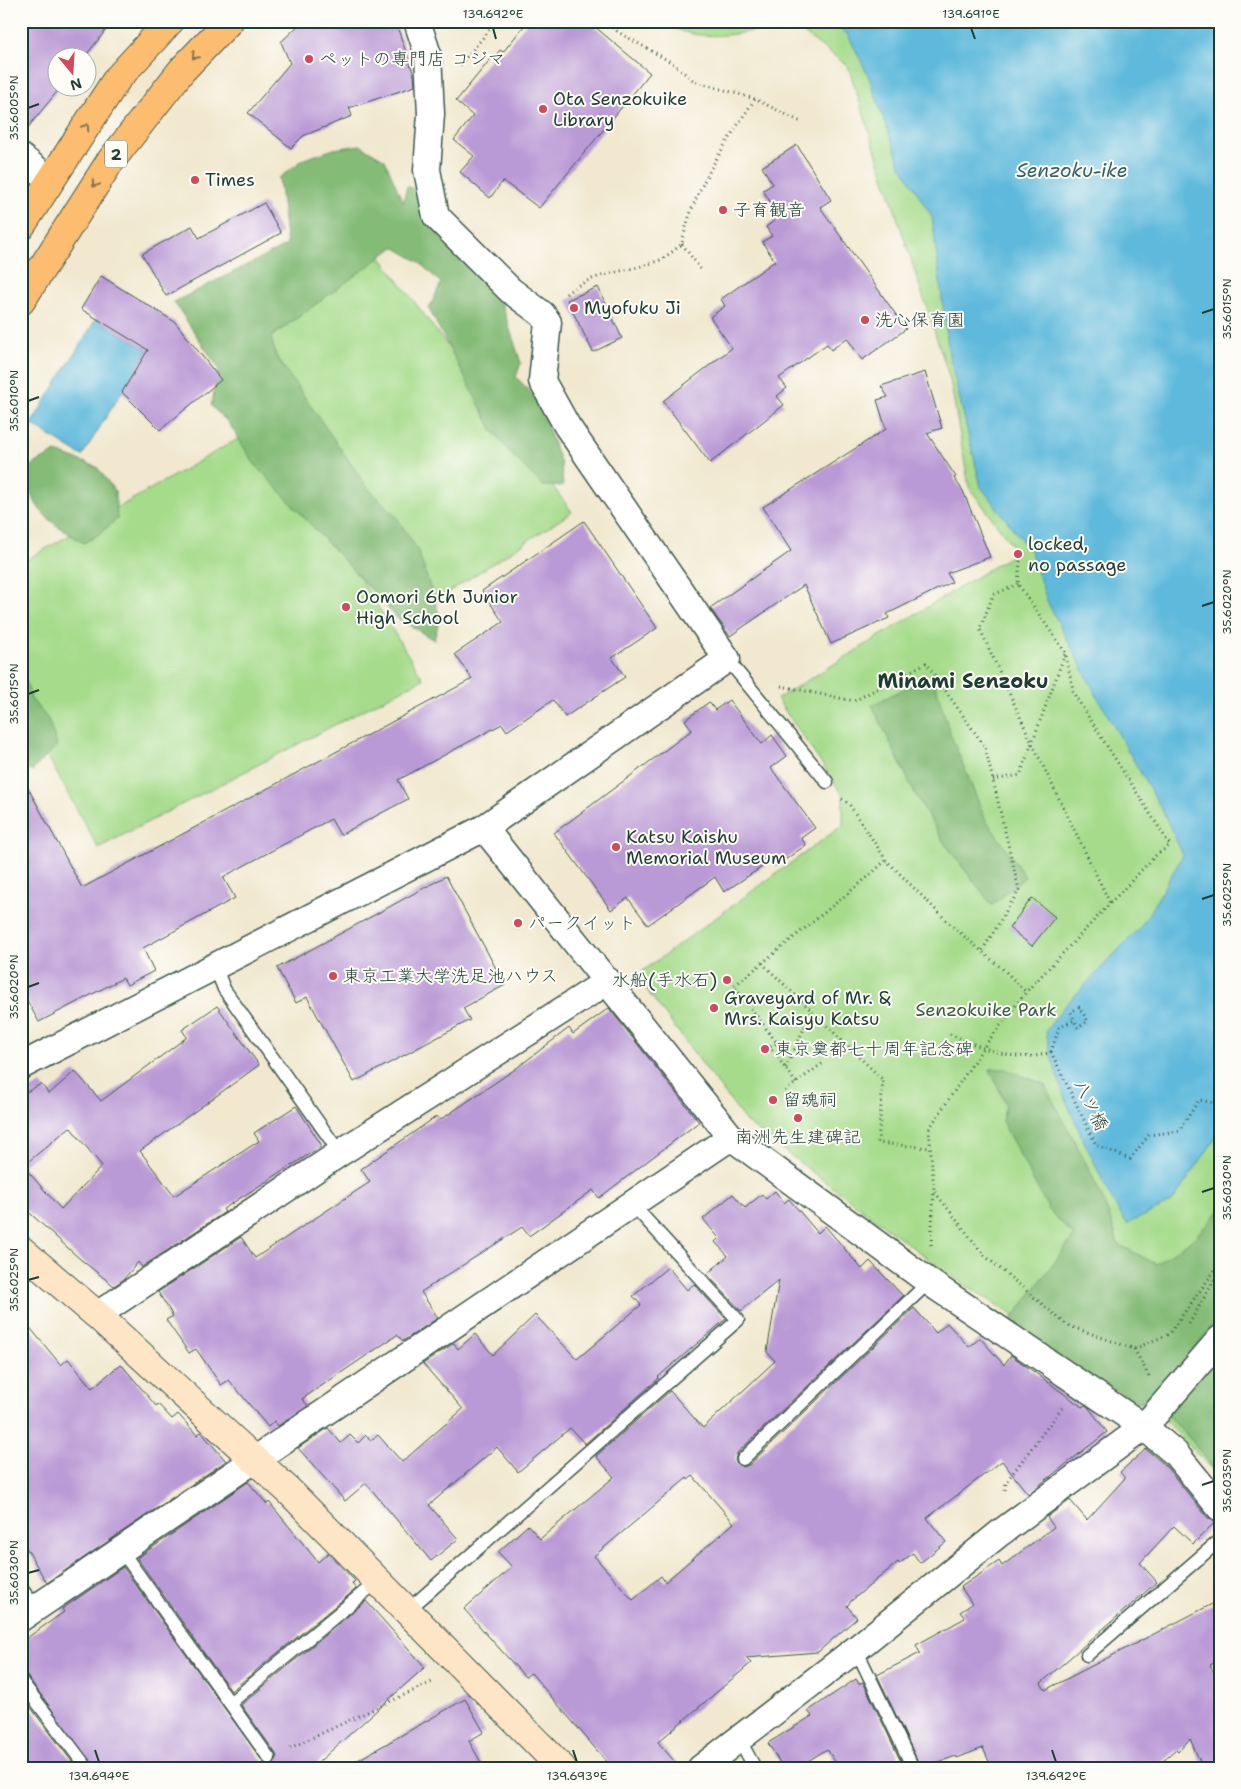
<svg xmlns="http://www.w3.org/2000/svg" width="1241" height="1789" font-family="'Shantell Sans','Klee One',sans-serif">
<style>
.green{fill:#a6db8b;stroke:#628c60}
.forest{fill:#84bb77;stroke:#527c56}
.water{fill:#5fb9dc;stroke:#3f7b88}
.building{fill:#ba9ad6;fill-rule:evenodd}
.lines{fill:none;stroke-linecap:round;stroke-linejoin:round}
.lane-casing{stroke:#3e574b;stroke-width:15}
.street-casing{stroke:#3e574b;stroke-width:29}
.secondary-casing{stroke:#3e574b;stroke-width:30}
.primary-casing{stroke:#3e574b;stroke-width:30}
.path{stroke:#3e574b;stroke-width:3;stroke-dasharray:1 4;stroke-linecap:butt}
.lane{stroke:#fff;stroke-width:12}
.street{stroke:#fff;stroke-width:26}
.secondary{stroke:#fee5c5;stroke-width:28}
.primary{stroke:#fcbd6f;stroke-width:28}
.oneway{stroke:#82774f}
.ticks{fill:none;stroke:#1f3d34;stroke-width:2}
.poi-dot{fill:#d1495b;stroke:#fdfcf7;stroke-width:2}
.labels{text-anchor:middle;stroke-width:4;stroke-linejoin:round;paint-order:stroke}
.shield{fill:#fdfcf7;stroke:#62766e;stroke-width:1}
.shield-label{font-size:16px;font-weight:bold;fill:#1f3d34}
.poi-label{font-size:18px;fill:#1f3d34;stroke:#fdfcf7;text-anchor:start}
.park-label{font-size:18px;fill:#3a5d45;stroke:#fdfcf7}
.street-label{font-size:18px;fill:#1f3d34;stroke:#fdfcf7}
.water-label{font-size:19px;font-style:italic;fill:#326266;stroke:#fdfcf7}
.quarter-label{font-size:20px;font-weight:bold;fill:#1f3d34;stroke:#fdfcf7}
.neatline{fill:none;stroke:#1f3d34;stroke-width:2}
.ticks-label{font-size:12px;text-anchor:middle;fill:#1f3d34}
</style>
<rect width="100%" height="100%" fill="#fdfcf7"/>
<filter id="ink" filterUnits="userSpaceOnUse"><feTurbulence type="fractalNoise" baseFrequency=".02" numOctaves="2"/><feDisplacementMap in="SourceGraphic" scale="10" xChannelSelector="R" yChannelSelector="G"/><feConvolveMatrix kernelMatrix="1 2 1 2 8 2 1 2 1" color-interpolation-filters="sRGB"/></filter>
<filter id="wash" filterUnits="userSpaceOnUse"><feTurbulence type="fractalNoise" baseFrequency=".0096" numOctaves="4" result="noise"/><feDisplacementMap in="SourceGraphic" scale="20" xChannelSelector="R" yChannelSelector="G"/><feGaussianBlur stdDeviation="1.12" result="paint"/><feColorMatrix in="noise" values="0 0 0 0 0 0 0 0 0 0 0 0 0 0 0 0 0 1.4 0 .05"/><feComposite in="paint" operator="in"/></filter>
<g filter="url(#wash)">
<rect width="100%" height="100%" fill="#f1e8cf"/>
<!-- green -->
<g class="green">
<path d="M664,21H1220V1478L1148,1402L947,1273L747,1123L636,976L843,825V795L777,699L1017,552L969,487L950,379L848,66L790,23C753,31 696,48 664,21Z"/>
<polygon points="380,256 572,512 424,608 248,339"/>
<polygon points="264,424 423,679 98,848 21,708 21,563"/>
</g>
<!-- forest -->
<g class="forest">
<polygon points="360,145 385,160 403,202 407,186 426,195 496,287 521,363 516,377 538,400 561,464 563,486 543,486 511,454 492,429 429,309 441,283 418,261 394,247 271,337 276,356 367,487 396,516 418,551 440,617 434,640 397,618 253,462 228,422 211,406 219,369 174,302 287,245 279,178 304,159 334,149"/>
<path d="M56,452L97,467L115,491L117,519L98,535L84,543C53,524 30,512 27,472L34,464Z"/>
<polygon points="21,665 31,699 48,719 57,745 32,771 21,768"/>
<polygon points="932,675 950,733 985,818 1025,877 992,905 945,844 915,794 872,705"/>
<path d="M990,1069H1005L1044,1084C1071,1136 1103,1187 1118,1244L1156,1264L1193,1239L1220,1210V1316L1154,1398L1142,1404L1003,1331L1074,1236L1049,1210L1002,1121L1006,1105Z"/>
<polygon points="1220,1330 1220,1477 1194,1443 1156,1404"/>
</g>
<!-- water -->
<g class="water">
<polygon points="670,21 711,21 677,27"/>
<path d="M829,21H1220V1132L1172,1202L1127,1224C1113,1205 1105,1185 1095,1164C1074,1121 1054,1079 1046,1031L1062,1009L1142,925L1183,855L1162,810L1099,700L1047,601L1031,552L981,487L949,355L932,217L900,164L868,75L848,35Z"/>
<polygon points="96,319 148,350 82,456 31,424"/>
</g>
<g id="blocks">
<!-- building -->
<g class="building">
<polygon points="21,21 113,21 84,58 58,58 58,88 60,88 21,136"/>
<polygon points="303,21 395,21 414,75 415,86 349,108 352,116 303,136 291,148 248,113 290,63 281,42"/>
<polygon points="528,21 588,21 650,73 539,208 503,181 490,198 460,172 474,156 454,140 473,116 456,101 494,55 495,56 500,50 503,52"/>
<polygon points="797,145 831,200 820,207 906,329 862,360 847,338 831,350 827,344 779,378 787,388 777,396 784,405 710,463 663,401 732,348 710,317 725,306 721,299 775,261 762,242 772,236 766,227 779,217 763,190 773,184 762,167"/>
<polygon points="264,203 281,233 166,296 142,254 192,226 199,238"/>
<polygon points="101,276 175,322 221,380 160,430 122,392 148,350 81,309"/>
<polygon points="598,287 622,338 593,352 567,300"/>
<polygon points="925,372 942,428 927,433 956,477 954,478 963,491 990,557 947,573 952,582 887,614 889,618 831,644 804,585 730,636 710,608 791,551 763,507 886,429 877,400 888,397 881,386"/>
<polygon points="584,521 657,628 612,658 625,677 565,717 553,700 507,731 502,724 398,780 408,799 340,835 331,819 223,877 235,898 143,948 154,971 127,985 123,978 39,1022 21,990 21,775 82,888 472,679 455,654 503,622 482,591"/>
<polygon points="729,700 762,744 772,735 787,756 771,768 815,828 801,838 806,845 776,866 771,861 724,892 715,877 648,925 628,898 611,910 554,833 692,730 685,720 709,702 715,710"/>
<polygon points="446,876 505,985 463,1008 470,1020 354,1082 307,997 296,1003 277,968"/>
<polygon points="1032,898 1055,917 1032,946 1009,928"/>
<path d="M217,1006L259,1065L140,1151L174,1196L259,1141L254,1133L296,1106L322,1146L223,1209L225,1212L142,1267L138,1262L124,1279L114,1286L80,1259L21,1205V1095L41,1084L49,1094L75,1071L101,1101L187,1037L182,1030ZM70,1127L102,1166L61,1209L23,1166Z"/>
<polygon points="609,1008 699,1122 599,1198 593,1190 529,1236 522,1227 421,1292 438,1318 403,1341 397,1335 302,1399 308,1406 278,1426 274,1421 268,1427 229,1380 221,1385 196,1349 189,1353 166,1320 173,1316 158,1292 241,1237 255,1258 370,1182 361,1169 437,1116 440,1120 514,1070 569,1028 573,1034"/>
<path d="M775,1191L784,1203L789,1199L818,1233L825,1226L862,1269L870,1261L903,1296L737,1453L735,1460L738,1465L744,1467L749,1465L914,1308L936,1333L947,1323L969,1347L980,1338L1004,1365L1011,1355L1082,1407L1085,1405L1089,1408L1107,1432L1028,1494L1002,1461L927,1518L946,1542L920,1563L913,1553L899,1564L898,1562L851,1601L847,1606L857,1618L818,1652L746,1658L751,1663L658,1742L680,1768H612L531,1673L525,1677L464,1609L512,1567L498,1552L528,1525L540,1539L614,1477L596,1456L670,1391L703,1428L775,1361L767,1352L779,1280L741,1311L707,1274L728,1256L715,1242L719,1238L703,1219L733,1194L745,1208L762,1194L766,1199ZM693,1476L734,1523L665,1582L661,1576L633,1600L594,1556L687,1478L688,1480Z"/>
<polygon points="668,1267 687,1290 694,1284 726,1319 658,1377 659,1378 585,1444 570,1428 518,1472 497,1447 429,1505 458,1539 431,1561 366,1483 345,1501 298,1448 328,1428 341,1443 350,1435 358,1443 366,1435 371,1441 378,1435 402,1462 463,1409 423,1364 454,1343 458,1349 475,1334 493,1355 535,1315 577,1359 641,1305 633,1296"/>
<polygon points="21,1317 61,1365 68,1359 92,1388 121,1364 156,1406 158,1404 172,1419 178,1414 197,1435 201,1432 226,1461 47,1583 21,1539"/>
<polygon points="1146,1449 1164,1464 1208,1518 1215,1522 1193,1544 1174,1526 1140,1563 1157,1582 1041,1683 1045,1690 1220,1600 1220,1660 1210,1665 1220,1685 1220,1768 1203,1768 1190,1739 1178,1752 1176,1750 1155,1768 992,1768 983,1748 957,1758 956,1756 921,1768 877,1675 920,1653 916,1645 965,1618 960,1612 972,1604 961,1587 999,1561 1002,1566 1054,1527 1047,1517 1070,1500 1087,1520 1125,1478 1120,1472"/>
<polygon points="248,1482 267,1504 269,1502 318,1562 328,1553 355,1581 352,1584 356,1589 231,1691 137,1558"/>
<polygon points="123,1567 266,1766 274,1764 277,1758 276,1754 241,1705 366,1601 425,1667 312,1768 95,1768 27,1676 21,1673 21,1642 64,1612 62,1609"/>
<polygon points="856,1679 859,1684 863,1682 904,1768 839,1768 827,1749 797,1768 783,1768 768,1743 812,1716 808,1711"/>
<polygon points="21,1695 77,1768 21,1768"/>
<polygon points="465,1699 484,1732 469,1741 484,1768 344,1768"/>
</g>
</g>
</g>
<g filter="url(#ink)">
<use href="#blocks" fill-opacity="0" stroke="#3e574b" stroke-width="1"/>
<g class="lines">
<!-- lane casing -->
<g class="lane-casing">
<g id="lane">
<polyline points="727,659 827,782"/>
<polyline points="215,966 224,989 340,1153"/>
<polyline points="743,1459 929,1282"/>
<polyline points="121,1550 269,1758"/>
<polyline points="21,1588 36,1608"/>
<polyline points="408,1610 738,1320 632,1204"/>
<polyline points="856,1649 913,1768"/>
<polyline points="1087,1655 1220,1540"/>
<polyline points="21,1681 87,1768"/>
<polyline points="230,1703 379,1580"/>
<polyline points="739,1739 755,1768"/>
</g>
</g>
<!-- street casing -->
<g class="street-casing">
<g id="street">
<polyline points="21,157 50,180"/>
<polyline points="484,828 731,1137 929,1282 1144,1427 1175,1453 1220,1508"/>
<polyline points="21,1066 484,828 727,659 567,426 542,381 548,322 542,314 510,290 436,216 427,170 431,114 428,55 417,21"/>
<polyline points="97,1315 340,1153 608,981"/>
<polyline points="21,1618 731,1137"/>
<polyline points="701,1768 856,1649 1000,1533 1144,1427 1220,1339"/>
</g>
</g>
<!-- secondary casing -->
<g class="secondary-casing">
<polyline id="secondary" points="21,1250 97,1315 290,1492 562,1768"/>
</g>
<!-- primary casing -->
<g class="primary-casing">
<g id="primary">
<polyline points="21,226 117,79 170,21"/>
<polyline points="21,301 109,163 182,70 229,21"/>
</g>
</g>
<!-- path -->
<g class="path">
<polyline points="605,21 618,32 671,62 694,81 755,99 801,122"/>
<polyline points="460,65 497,21"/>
<polyline points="682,244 702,271"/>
<path d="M566,294C593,271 628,273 660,260C668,256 675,249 682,244C692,191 725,144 755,99"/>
<polyline points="1020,561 1018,584 1065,652 1074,694 1170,845 1155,856 1026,992"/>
<polyline points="1018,584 993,595 980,629 1032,743 1110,903"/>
<polyline points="781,686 854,701 926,663 985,747 1019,890 982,951"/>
<polyline points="993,780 1020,775 1065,654"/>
<polyline points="842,799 849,804 886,860 952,926 1006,972 1026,992 983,1048 929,1129 934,1191 984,1255 1067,1325 1134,1349 1169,1334 1220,1263"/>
<polyline points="762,963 883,1080 878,1143 931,1148"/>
<path d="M950,1034C981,1047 1017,1065 1051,1052L1096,1145L1130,1159L1149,1135L1179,1131L1199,1100L1220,1104"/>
<polyline points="1051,1052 1059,1028 1074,1020 1078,1028 1088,1021 1079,1007 1071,1012 1074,1020"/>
<polyline points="786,1068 812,1011"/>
<polyline points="796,1083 770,1047 777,1043 734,986 868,877 886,860"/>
<polyline points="785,1091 823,1063"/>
<polyline points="931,1245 934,1191"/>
<polyline points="1189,1324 1220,1270"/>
<polyline points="1134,1349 1149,1376"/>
<polyline points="1005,1490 1006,1482 1062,1408"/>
<polyline points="290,1748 434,1681"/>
</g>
<!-- lane -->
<use href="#lane" class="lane"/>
<!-- street -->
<use href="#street" class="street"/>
<!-- secondary -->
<use href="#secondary" class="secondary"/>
<!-- primary -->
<use href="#primary" class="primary"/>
</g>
<!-- one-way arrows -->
<defs><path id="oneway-chevron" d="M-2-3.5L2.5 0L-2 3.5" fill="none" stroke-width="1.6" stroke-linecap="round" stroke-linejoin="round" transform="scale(1.25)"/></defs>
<g class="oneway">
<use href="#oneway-chevron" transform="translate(195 56) rotate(133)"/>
<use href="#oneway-chevron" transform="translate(86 127) rotate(-57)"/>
<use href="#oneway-chevron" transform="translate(95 184) rotate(124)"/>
</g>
</g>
<!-- ticks -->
<path class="ticks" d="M493,28L496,39M971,28L975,39M28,108L39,104M1202,313L1214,309M28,401L39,397M1202,606L1214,602M28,694L39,690M1202,899L1214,895M28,987L39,983M1202,1192L1214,1188M28,1280L39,1277M1202,1485L1214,1481M28,1573L39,1570M95,1750L99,1762M573,1750L577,1762M1052,1750L1056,1762"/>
<!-- markers -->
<g class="poi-dot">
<circle cx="309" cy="59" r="5"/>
<circle cx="543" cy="109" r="5"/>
<circle cx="195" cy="180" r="5"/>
<circle cx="723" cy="210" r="5"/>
<circle cx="574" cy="308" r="5"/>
<circle cx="865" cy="320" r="5"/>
<circle cx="1018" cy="554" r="5"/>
<circle cx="346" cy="607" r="5"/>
<circle cx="616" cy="847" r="5"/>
<circle cx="518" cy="923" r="5"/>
<circle cx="333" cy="976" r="5"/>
<circle cx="727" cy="980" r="5"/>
<circle cx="714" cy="1008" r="5"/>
<circle cx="765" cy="1049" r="5"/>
<circle cx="773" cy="1100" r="5"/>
<circle cx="798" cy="1118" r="5"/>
</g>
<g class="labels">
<!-- shield labels -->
<rect class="shield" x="105" y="140.5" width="22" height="27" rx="4"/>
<g class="shield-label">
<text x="116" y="160">2</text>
</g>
<!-- poi labels -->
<g class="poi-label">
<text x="319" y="65">ペットの専門店 コジマ</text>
<text x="553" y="105">Ota Senzokuike<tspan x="553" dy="21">Library</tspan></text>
<text x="205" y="186">Times</text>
<text x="733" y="216">子育観音</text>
<text x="584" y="314">Myofuku Ji</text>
<text x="875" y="326">洗心保育園</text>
<text x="1028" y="550">locked,<tspan x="1028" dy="21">no passage</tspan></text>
<text x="356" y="603">Oomori 6th Junior<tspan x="356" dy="21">High School</tspan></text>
<text x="626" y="843">Katsu Kaishu<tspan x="626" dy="21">Memorial Museum</tspan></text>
<text x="528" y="929">パークイット</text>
<text x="343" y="982">東京工業大学洗足池ハウス</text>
<text x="717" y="986" text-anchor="end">水船(手水石)</text>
<text x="724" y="1004">Graveyard of Mr. &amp;<tspan x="724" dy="21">Mrs. Kaisyu Katsu</tspan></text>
<text x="775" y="1055">東京奠都七十周年記念碑</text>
<text x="783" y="1106">留魂祠</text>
<text x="798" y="1143" text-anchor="middle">南洲先生建碑記</text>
</g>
<!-- park labels -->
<g class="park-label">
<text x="986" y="1016">Senzokuike Park</text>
</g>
<!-- street labels -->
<g class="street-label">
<text transform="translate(1091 1105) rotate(64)" y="6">八ツ橋</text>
</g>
<!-- water labels -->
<g class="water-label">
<text x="1072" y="177">Senzoku-ike</text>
</g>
<!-- quarter labels -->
<g class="quarter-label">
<text x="963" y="688">Minami Senzoku</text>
</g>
</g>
<!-- margin -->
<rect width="1241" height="1789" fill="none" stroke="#fdfcf7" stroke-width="55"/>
<!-- north arrow -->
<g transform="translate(72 72) rotate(162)"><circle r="24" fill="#fdfcf7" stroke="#a4b0a9"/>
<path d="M0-4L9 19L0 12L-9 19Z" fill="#d1495b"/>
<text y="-8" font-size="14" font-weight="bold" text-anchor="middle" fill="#1f3d34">N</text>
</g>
<rect x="28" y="28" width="1186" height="1734" class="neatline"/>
<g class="ticks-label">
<text x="493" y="18">139.692°E</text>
<text x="971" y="18">139.691°E</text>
<text transform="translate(14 108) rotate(-90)" y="4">35.6005°N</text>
<text transform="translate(1227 309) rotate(-90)" y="4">35.6015°N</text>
<text transform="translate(14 401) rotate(-90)" y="4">35.6010°N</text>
<text transform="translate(1227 602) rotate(-90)" y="4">35.6020°N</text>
<text transform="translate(14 694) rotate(-90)" y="4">35.6015°N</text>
<text transform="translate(1227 895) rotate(-90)" y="4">35.6025°N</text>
<text transform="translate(14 987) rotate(-90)" y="4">35.6020°N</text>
<text transform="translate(1227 1188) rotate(-90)" y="4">35.6030°N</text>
<text transform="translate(14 1280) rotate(-90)" y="4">35.6025°N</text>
<text transform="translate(1227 1481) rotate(-90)" y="4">35.6035°N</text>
<text transform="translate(14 1573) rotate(-90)" y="4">35.6030°N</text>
<text x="99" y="1780">139.694°E</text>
<text x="577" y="1780">139.693°E</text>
<text x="1056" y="1780">139.692°E</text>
</g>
</svg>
